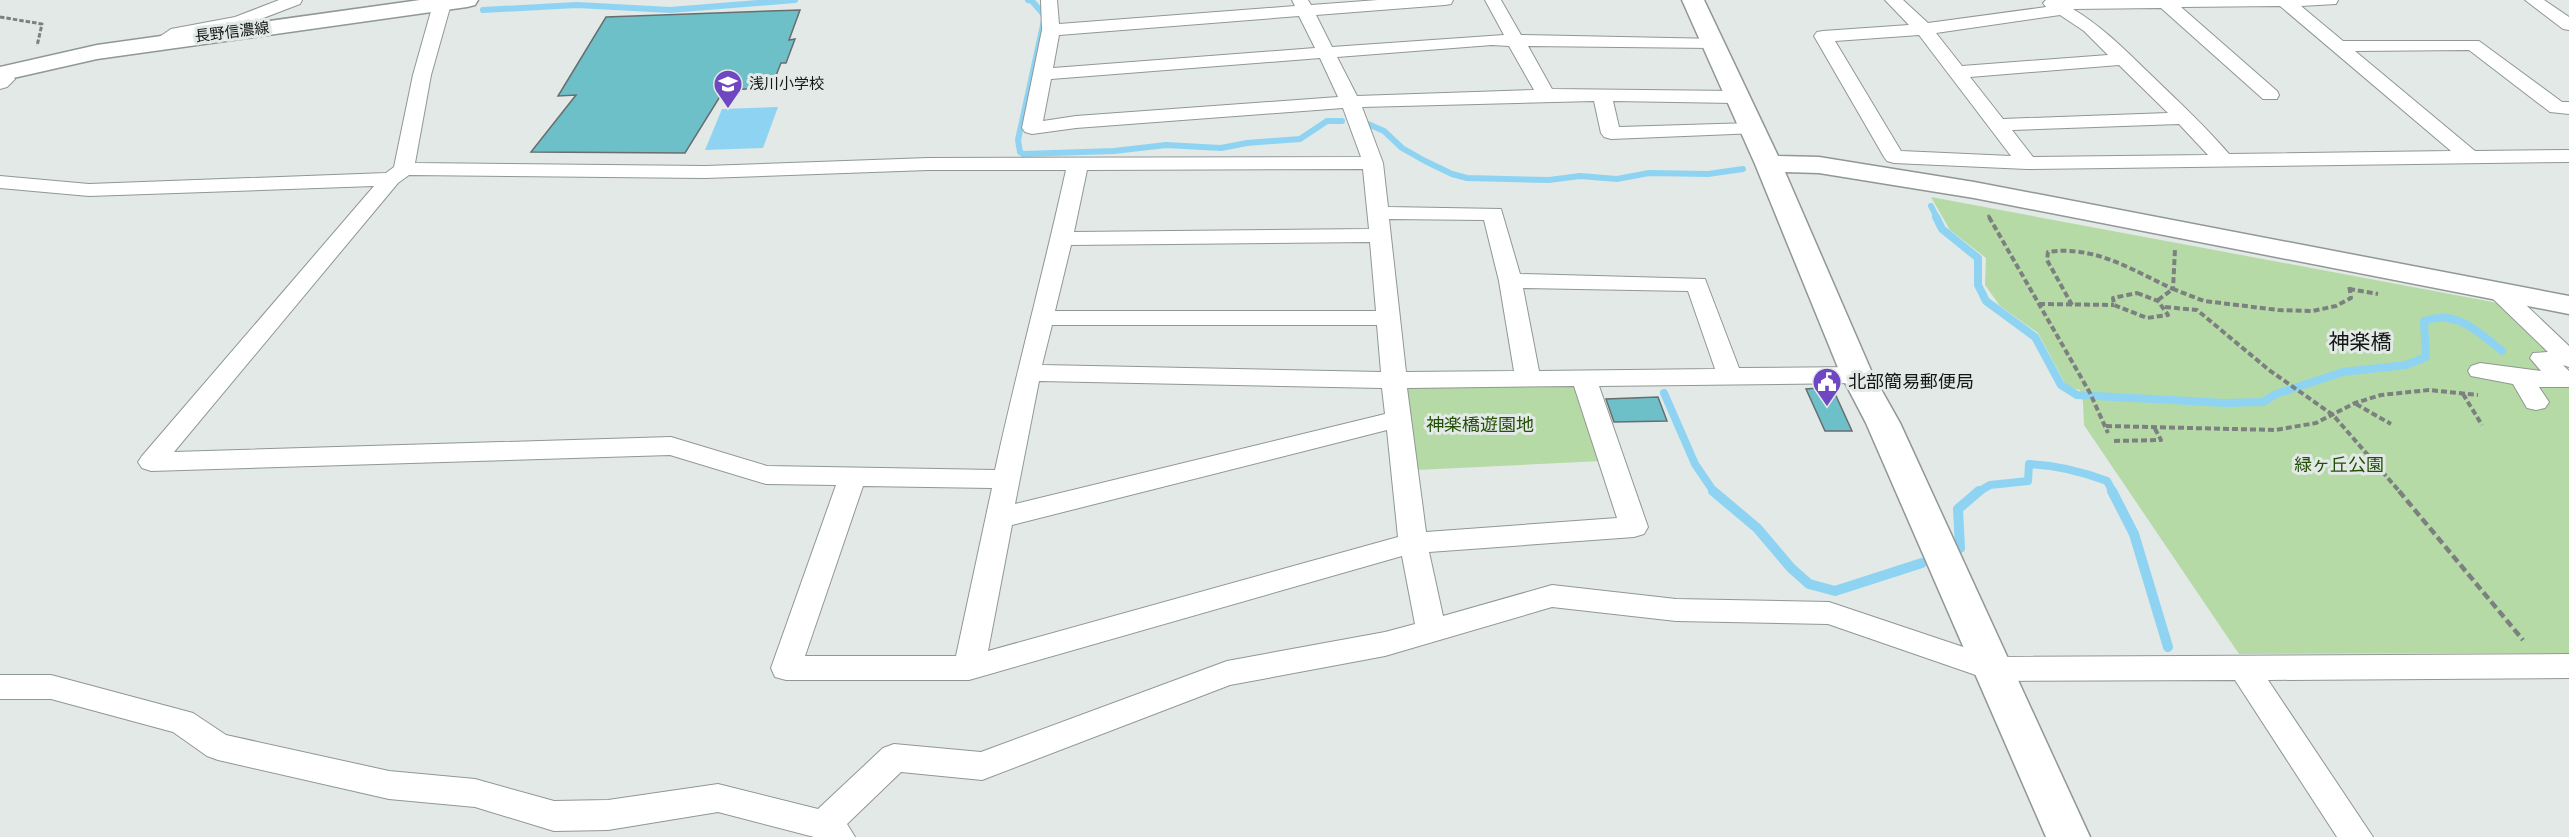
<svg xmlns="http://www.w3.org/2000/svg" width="2569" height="837" font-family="Inter,'Noto Sans JP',sans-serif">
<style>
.green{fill:#b5daa6}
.water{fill:#8ed4f2}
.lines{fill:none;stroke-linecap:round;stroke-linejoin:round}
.stream-far2{stroke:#8ed4f2;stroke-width:6}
.stream-far1{stroke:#8ed4f2;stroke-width:8}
.stream{stroke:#8ed4f2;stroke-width:10}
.building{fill:#6dbfc8;stroke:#686e6f;stroke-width:1.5}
.street-casing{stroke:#909795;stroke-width:2}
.secondary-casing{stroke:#909795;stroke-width:3}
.primary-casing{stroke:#909795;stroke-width:3}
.path-far2{stroke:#7c8180;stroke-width:3;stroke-dasharray:4.5 2;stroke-linecap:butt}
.path-far1{stroke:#7c8180;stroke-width:4;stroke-dasharray:6 3;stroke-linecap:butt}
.path{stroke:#7c8180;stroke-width:4.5;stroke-dasharray:8 4;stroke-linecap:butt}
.street{fill:#fff;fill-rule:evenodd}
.secondary{fill:#fff;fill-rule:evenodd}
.primary{fill:#fff;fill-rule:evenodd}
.labels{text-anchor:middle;stroke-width:6;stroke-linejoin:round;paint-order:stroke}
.far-street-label{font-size:15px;fill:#151717;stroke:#e2e9e7}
.far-poi-label{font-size:15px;fill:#151717;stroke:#e2e9e7;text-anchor:start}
.poi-label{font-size:18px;fill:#151717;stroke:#e2e9e7;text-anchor:start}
.park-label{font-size:18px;fill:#235006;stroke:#e2e9e7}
.quarter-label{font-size:21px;fill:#151717;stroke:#e2e9e7}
</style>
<rect width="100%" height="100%" fill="#e2e9e7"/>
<!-- green -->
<g class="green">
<polygon points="1931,197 2498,303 2569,370 2569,653 2239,654 2084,425 2083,402 2080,390 2067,387 2038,333 2000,306 1985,285 1986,258 1950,230"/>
<polygon points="1577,381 1601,461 1416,470 1401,384"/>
</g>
<!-- water -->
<polygon class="water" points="778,107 763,148 705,150 722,109"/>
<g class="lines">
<!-- stream-far2 -->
<g class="stream-far2">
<polyline points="1028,0 1032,1 1045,16 1018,140 1020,152 1023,154 1114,151 1166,145 1221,148 1247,143 1300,139 1327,121 1342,121"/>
<polyline points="483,10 577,5 670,10 795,0"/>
<polyline points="1368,124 1384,131 1402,148 1425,161 1452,174 1467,178 1549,180 1580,176 1617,179 1649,173 1708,174 1743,169"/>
<polyline points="1931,206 1937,218"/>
</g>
<!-- stream-far1 -->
<g class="stream-far1">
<path d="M1936,217L1942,229L1978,258V285L1986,301L2035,337L2061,385L2077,395L2225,403L2263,402L2276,394L2343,372L2406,365L2426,357L2424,321C2456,309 2479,332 2502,351"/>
<polyline points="1664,393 1695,464 1714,492"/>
<path d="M1978,492L1990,485L2028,481L2029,464C2057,465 2081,471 2107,481L2113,492"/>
</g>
<!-- stream -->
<g class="stream">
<polyline points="1713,491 1757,528 1791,568 1809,584 1835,591 1922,563"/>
<polyline points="2112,491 2134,534 2168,647"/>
<polyline points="1953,550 1960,548 1958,509 1979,491"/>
</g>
</g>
<!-- building -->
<g class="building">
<polygon points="800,10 789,40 795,39 786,63 781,63 771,88 724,90 685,153 531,152 576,95 558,96 606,17"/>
<polygon points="1832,387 1852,431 1825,431 1806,389"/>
<polygon points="1658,397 1667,421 1614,422 1606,399"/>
</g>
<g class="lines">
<!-- street casing -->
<g class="street-casing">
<g id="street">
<polygon points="279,0 302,0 300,4 245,25 182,37 161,47 155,46 152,42 171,29 235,17"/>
<path d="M438,0H448L451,4L431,75L415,163L705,166L928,158L1361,157L1343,108L1076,128L1032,134L1025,132L1022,128L1042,30L1041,0H1057L1059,24L1295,6L1292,0H1308L1311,5L1378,0H1453L1451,4L1445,5L1316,15L1332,47L1504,35L1485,0H1501L1521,35L1718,39L1721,43L1718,47L1712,48L1528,46L1552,89L1735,91L1742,93L1744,97L1742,101L1735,103L1613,101L1619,127L1751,123L1758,125L1761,129L1758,133L1611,139L1604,137L1601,133L1594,101L1362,107L1383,163L1388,207L1501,209L1520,274L1705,279L1739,368L1857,367L1866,369L1869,375L1866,381L1857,383L1599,386L1648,527L1644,534L1634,537L1429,552L1443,616L1552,585L1676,599L1829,602L1993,657L2569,654V678L2268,680L2373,837H2337L2235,680L1993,681L1828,624L1676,621L1552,607L1385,656L1230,685L982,780L901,772L847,824L855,837H814L718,812L608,830L554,831L475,807L389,799L218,760L207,756L173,732L51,699H0V675H51L193,713L226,735L389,771L475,779L554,801L608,800L718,784L818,809L883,748L894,744L981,752L1227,661L1385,632L1415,624L1402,556L969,680H786L775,677L771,668L836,485L766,484L670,455L151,471L142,468L138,462L142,456L374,186L89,196L0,188V176L89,184L386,173L394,167L413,75L433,4ZM1299,16L1315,48L1053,68L1059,35ZM1492,45L1509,46L1534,90L1357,96L1337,57ZM1320,58L1338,97L1076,116L1043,121L1051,79ZM1363,169L1369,229L1074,232L1087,170ZM928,170H1066C1044,270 1017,369 995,470L767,466L671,437L174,452L398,183L409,175L705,178ZM1389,219L1484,220L1499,281L1514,371L1406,372ZM1370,242L1376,311H1055L1071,245ZM1523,288L1688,291L1715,369L1539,371ZM1052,325H1377L1381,372L1042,365ZM1039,381L1382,388L1385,414L1015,504ZM1574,386L1617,518L1426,532L1407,388ZM1387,430L1398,537L988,651L1012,525ZM863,486L992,488L956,656H805Z"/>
<path d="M1885,0H1903L1928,23L2046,7L2043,3L2046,0H2338L2336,4L2301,6L2343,41H2479L2562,102H2569V114L2550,112L2469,50L2355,51L2475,151L2569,150V162L2027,169L1894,163L1887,161L1884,157L1814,36L1817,32L1823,31L1909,25ZM2280,6L2451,151L2229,154C2205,126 2178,101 2151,75C2126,51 2103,27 2073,9L2161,8L2263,99H2277L2279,95L2277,91L2181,7ZM2060,15L2084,31L2108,55L1962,66L1936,33ZM1919,35L2011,156L1901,151L1835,41ZM2119,65L2168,113L2003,119L1970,77ZM2179,124L2208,155L2033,157L2012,130Z"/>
<polygon points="2525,0 2544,0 2569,17 2569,30 2563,29"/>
<polygon points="0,68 7,70 15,79 7,87 0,89"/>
<polygon points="2499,285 2507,287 2569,346 2569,367 2563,365 2569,371 2569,387 2539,387 2549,402 2545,408 2536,410 2527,408 2513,384 2471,376 2468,371 2471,366 2480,363 2541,371 2530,358 2533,353 2548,352 2491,297 2488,292 2491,287"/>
</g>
</g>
<!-- secondary casing -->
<g class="secondary-casing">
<polygon id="secondary" points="1682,0 1704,0 1778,156 1819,157 1974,182 2569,296 2569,314 1974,198 1819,173 1785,172 1873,375 1900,423 2090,837 2046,837 1866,423 1841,375 1755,164"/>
</g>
<!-- primary casing -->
<g class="primary-casing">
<polygon id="primary" points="420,0 478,0 475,5 467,7 97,59 0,81 0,67 97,45"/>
</g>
<!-- path-far2 -->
<g class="path-far2">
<polyline points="0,17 42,24 37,46"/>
<polyline points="1988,215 1990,218"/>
</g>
<!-- path-far1 -->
<g class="path-far1">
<polyline points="1989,217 2090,393 2108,433"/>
<polyline points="2349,289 2378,294"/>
<polygon points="2137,293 2158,301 2168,315 2147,318 2114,305 2113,298"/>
<polyline points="2158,300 2173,289 2204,301 2278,310 2312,311 2336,306 2351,298 2349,285"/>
<polyline points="2039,304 2114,305"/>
<path d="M2072,305L2047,260L2048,252C2095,245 2132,270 2173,289L2175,249"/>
<polyline points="2165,307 2197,310 2269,370 2333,415 2400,492"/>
<polyline points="2463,394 2482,425"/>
<polyline points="2356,404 2391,424"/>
<polyline points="2106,426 2275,430 2316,423 2355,403 2381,395 2429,390 2478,395"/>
<polyline points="2114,441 2161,440 2154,427"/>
</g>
<!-- path -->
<polyline class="path" points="2399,491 2523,640"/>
<!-- street -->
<use href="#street" class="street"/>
<!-- secondary -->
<use href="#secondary" class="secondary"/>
<!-- primary -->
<use href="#primary" class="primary"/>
</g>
<!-- icons -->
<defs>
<g id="school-pin" transform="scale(1.5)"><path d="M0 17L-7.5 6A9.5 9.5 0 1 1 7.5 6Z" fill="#6f48c1" stroke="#e2e9e7"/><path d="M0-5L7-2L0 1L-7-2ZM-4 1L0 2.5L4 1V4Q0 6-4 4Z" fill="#fff"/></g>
<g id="civic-pin" transform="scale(1.5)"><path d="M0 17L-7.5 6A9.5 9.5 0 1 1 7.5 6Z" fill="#6f48c1" stroke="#e2e9e7"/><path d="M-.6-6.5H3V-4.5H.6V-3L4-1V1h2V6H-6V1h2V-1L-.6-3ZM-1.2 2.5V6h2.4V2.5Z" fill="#fff"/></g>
</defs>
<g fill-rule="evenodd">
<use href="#school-pin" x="728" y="84"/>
<use href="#civic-pin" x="1827" y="382"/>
</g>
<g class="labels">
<!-- far-street labels -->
<g class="far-street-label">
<text transform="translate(232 32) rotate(-7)" y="5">長野信濃線</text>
</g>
<!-- far-poi labels -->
<g class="far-poi-label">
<text x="749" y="89">浅川小学校</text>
</g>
<!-- poi labels -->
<g class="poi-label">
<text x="1848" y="388">北部簡易郵便局</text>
</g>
<!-- park labels -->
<g class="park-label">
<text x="1480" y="431">神楽橋遊園地</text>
<text x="2339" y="471">緑ヶ丘公園</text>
</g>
<!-- quarter labels -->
<g class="quarter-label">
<text x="2360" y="349">神楽橋</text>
</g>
</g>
</svg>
